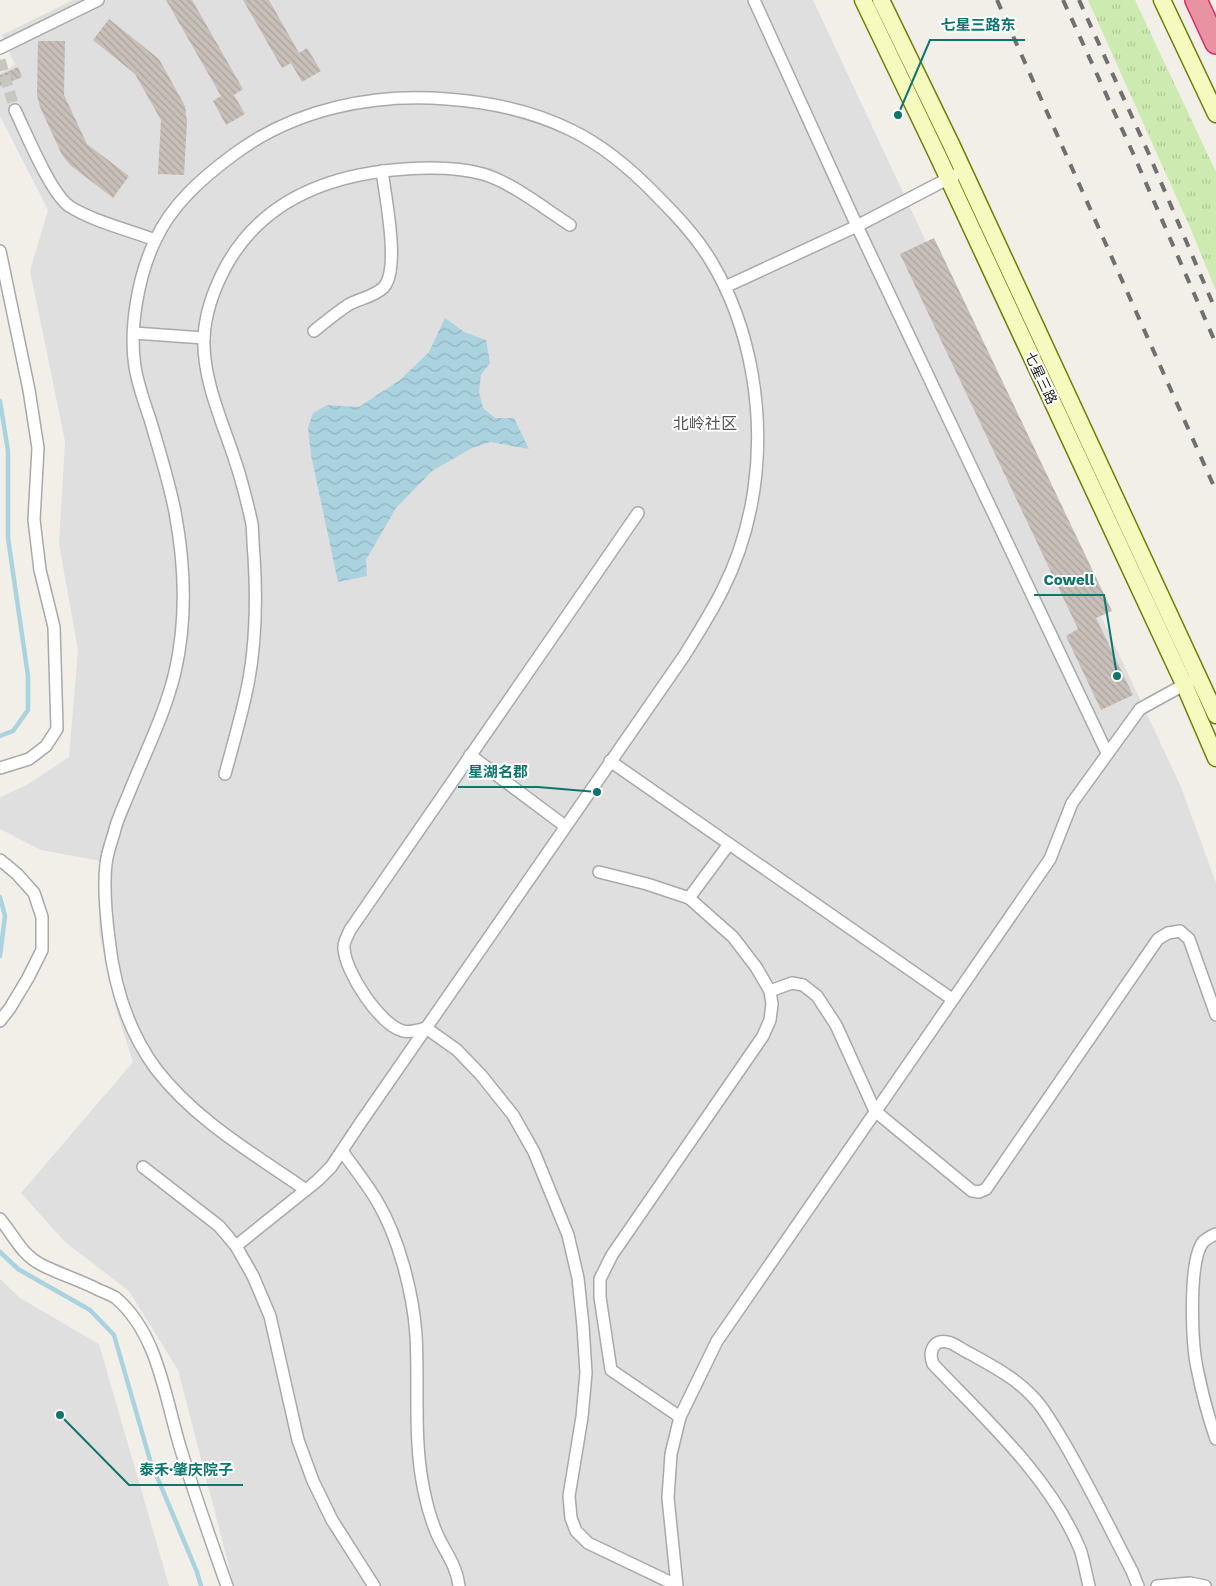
<svg xmlns="http://www.w3.org/2000/svg" width="1216" height="1586" font-family="'Work Sans','Noto Sans SC',sans-serif">
<style>
.residential{fill:#e0dfdf}
.grass{fill:url(#grass-tufts)}
.water{fill:url(#water-waves)}
.lines{fill:none;stroke-linecap:round;stroke-linejoin:round}
.stream{stroke:#aad3df;stroke-width:4.5}
.building{fill:url(#building-back-hatch)}
.street-tunnel{stroke:#c8c6c1;stroke-width:11;stroke-dasharray:11 5.5;stroke-linecap:butt}
.street-casing{stroke:#a9a9a9;stroke-width:14}
.secondary-casing{stroke:#707d05;stroke-width:19}
.highway-casing{stroke:#dc2a67;stroke-width:24}
.street{stroke:#fff;stroke-width:11}
.secondary{stroke:#f7fabf;stroke-width:16}
.highway{stroke:#e892a2;stroke-width:21}
.rail{stroke:#707070;stroke-width:4;stroke-dasharray:10 10;stroke-linecap:butt}
.labels{text-anchor:middle;stroke-width:4;stroke-linejoin:round;paint-order:stroke}
.street-label{font-size:14px;fill:#222;stroke:#fff}
.quarter-label{font-size:16px;fill:#555;stroke:#fff}
.leader{fill:none;stroke:#0f766e;stroke-width:2}
.callout-dot{fill:#0f766e;stroke:#fff;stroke-width:2}
.callout-label{font-size:15px;text-anchor:middle;font-weight:bold;fill:#0f766e;stroke:#fff;stroke-width:4;stroke-linejoin:round;paint-order:stroke}
</style>
<defs>
<pattern id="grass-tufts" width="24" height="20" patternUnits="userSpaceOnUse" patternTransform="scale(1.25)"><rect width="24" height="20" fill="#cdebb0"/><path d="M3 7l-1-3M5 7V3M7 7l1-3M15 17l-1-3M17 17v-4M19 17l1-3" fill="none" stroke="#b0c997"/></pattern>
<pattern id="water-waves" width="16" height="10" patternUnits="userSpaceOnUse" patternTransform="scale(1.25)"><rect width="16" height="10" fill="#aad3df"/><path d="M0 5q4-4 8 0t8 0" fill="none" stroke="#92b5bf"/></pattern>
<pattern id="building-back-hatch" width="6" height="6" patternUnits="userSpaceOnUse" patternTransform="scale(1.25)"><rect width="6" height="6" fill="#c7bfb8"/><path d="M-1 5l2 2M0 0l6 6M5-1l2 2" fill="none" stroke="#aba49e"/></pattern>
</defs>
<rect width="100%" height="100%" fill="#f2efe9"/>
<!-- residential -->
<g class="residential">
<polygon points="73,0 813,0 1181,787 1216,883 1216,1586 234,1586 178,1370 129,1291 65,1242 21,1193 133,1062 117,1012 99,932 101,861 41,850 0,829 0,797 25,786 69,757 78,650 59,544 65,441 30,271 48,210 0,116 0,73 15,65 2,35"/>
<polygon points="0,1279 20,1298 99,1344 169,1586 0,1586"/>
</g>
<!-- grass -->
<polygon class="grass" points="1088,0 1135,0 1216,172 1216,291 1192,232"/>
<!-- water -->
<polygon class="water" points="445,318 464,332 486,340 490,363 481,375 479,392 483,408 495,418 514,418 529,449 490,442 472,448 432,471 396,508 366,560 367,576 338,582 311,455 308,428 313,413 327,405 359,407 400,380 429,352"/>
<g class="lines">
<!-- stream -->
<g class="stream">
<polyline points="0,401 8,451 8,538 28,676 28,710 13,731 0,736"/>
<polyline points="0,897 5,916 0,956"/>
<polyline points="0,1252 18,1269 90,1310 114,1335 150,1460 197,1572 201,1586"/>
</g>
</g>
<!-- building -->
<g class="building">
<polygon points="166,0 192,0 243,89 234,95 245,114 226,125 213,101 221,96"/>
<polygon points="243,0 269,0 299,53 307,48 321,71 302,82 291,63 282,68"/>
<polygon points="109,19 159,59 185,106 187,122 184,175 158,174 161,120 135,74 93,40"/>
<polygon points="38,41 65,41 64,95 87,144 129,176 113,198 70,165 62,155 40,107 37,95"/>
<polygon points="18,67 22,77 0,86 0,75"/>
<polygon points="934,238 1112,611 1096,618 1133,695 1101,710 1066,636 1078,629 900,254"/>
</g>
<g class="lines">
<!-- street-tunnel -->
<polyline class="street-tunnel" points="0,60 15,110"/>
<!-- street casing -->
<g class="street-casing">
<g id="street">
<polyline points="754,0 857,226 1107,753"/>
<polyline points="0,48 98,0"/>
<path d="M15,110C26,133 50,192 69,206C92,221 129,230 155,240"/>
<polyline points="0,251 29,390 38,448 34,520 40,570 54,627 57,729 46,746 29,759 0,768"/>
<polyline points="725,287 857,226 955,175"/>
<path d="M314,331C325,322 336,313 348,305C358,299 373,297 383,288C401,271 385,195 382,171"/>
<polyline points="134,333 204,338"/>
<path d="M638,513L350,930C348,935 343,943 344,948C345,972 380,1025 403,1031C410,1033 419,1030 426,1028L457,1050L481,1075L513,1115L534,1152L568,1235L578,1278L583,1326L586,1373L582,1417L569,1496L571,1518L576,1531L588,1543L676,1585"/>
<polyline points="470,755 565,826"/>
<polyline points="610,761 952,999"/>
<path d="M225,774C232,749 239,724 245,698C256,652 257,603 254,556C253,546 253,535 252,524C249,510 245,494 241,480C229,435 202,385 204,338C205,314 214,289 225,268C262,199 331,174 405,169C431,167 458,167 483,174C511,182 545,209 570,225"/>
<polyline points="0,860 17,874 34,893 42,917 42,950 28,978 10,1008 0,1021"/>
<polyline points="599,872 647,884 689,898 733,937 756,967 770,991 772,1004 770,1020 763,1036 612,1255 600,1279 600,1297 611,1370 680,1417"/>
<polyline points="689,898 729,844"/>
<polyline points="770,991 792,983 803,985 817,996 836,1025 875,1111 972,1191 979,1192 986,1189 1158,939 1168,933 1180,931 1189,939 1216,1015"/>
<path d="M342,1151C354,1168 367,1184 377,1201C399,1238 413,1293 416,1335C419,1387 413,1440 424,1491C427,1506 431,1520 437,1534C445,1552 457,1566 459,1586"/>
<polyline points="143,1167 219,1226 236,1246 253,1276 270,1316 298,1440 313,1481 332,1520 374,1586"/>
<path d="M0,1219C13,1234 21,1254 40,1264C59,1274 80,1280 99,1290C104,1292 111,1295 116,1298C159,1335 165,1399 181,1450C195,1496 211,1541 227,1586"/>
<path d="M1216,1234C1211,1236 1207,1238 1203,1242C1188,1262 1192,1344 1197,1368C1202,1393 1208,1416 1216,1439"/>
<path d="M236,1246L317,1181L331,1167L361,1122L684,656C697,635 711,613 722,591C738,560 749,523 754,489C765,413 751,327 711,261C696,236 676,215 656,195C631,169 604,146 571,130C532,111 490,102 447,99C373,93 294,109 233,155C202,178 171,205 155,241C138,276 129,329 135,367C138,385 144,402 150,419C159,450 169,481 175,512C185,565 187,620 175,672C165,714 145,753 129,793C124,806 117,819 114,833C111,843 107,854 106,864C103,888 106,915 109,939C114,985 128,1031 156,1069C195,1120 254,1154 306,1190"/>
<polyline points="677,1586 668,1498 671,1454 680,1417 717,1341 1050,859 1072,803 1140,709 1189,682"/>
<path d="M1089,1586C1086,1574 1084,1561 1080,1549C1049,1476 987,1421 933,1364C928,1351 934,1337 951,1343C958,1346 964,1351 971,1354C992,1366 1014,1377 1031,1395C1043,1406 1051,1422 1060,1436C1086,1479 1108,1525 1132,1571L1138,1586"/>
<polyline points="1157,1586 1190,1583 1205,1586"/>
</g>
</g>
<!-- secondary casing -->
<g class="secondary-casing">
<g id="secondary">
<polyline points="863,0 936,152 1184,684 1216,758"/>
<polyline points="881,0 951,144 1216,715"/>
<polyline points="1162,0 1216,114"/>
</g>
</g>
<!-- highway casing -->
<g class="highway-casing">
<polyline id="highway" points="1196,0 1216,43"/>
</g>
<!-- street -->
<use href="#street" class="street"/>
<!-- secondary -->
<use href="#secondary" class="secondary"/>
<!-- highway -->
<use href="#highway" class="highway"/>
<!-- rail -->
<g class="rail">
<polyline points="997,0 1216,491"/>
<polyline points="1063,0 1132,151 1216,344"/>
<polyline points="1079,0 1148,152 1216,311"/>
</g>
</g>
<g class="labels">
<!-- street labels -->
<g class="street-label">
<text transform="translate(1041 378) rotate(65)" y="5">七星三路</text>
</g>
<!-- quarter labels -->
<g class="quarter-label">
<text x="705" y="429">北岭社区</text>
</g>
</g>
<!-- callouts -->
<path class="leader" d="M898 115L930 40H1025M1117 676L1104 595H1034M597 792L538 787H458M60 1415L129 1485H243"/>
<g class="callout-dot">
<circle cx="898" cy="115" r="5"/>
<circle cx="1117" cy="676" r="5"/>
<circle cx="597" cy="792" r="5"/>
<circle cx="60" cy="1415" r="5"/>
</g>
<g class="callout-label">
<text x="978" y="30">七星三路东</text>
<text x="1069" y="585">Cowell</text>
<text x="498" y="777">星湖名郡</text>
<text x="186" y="1475">泰禾·肇庆院子</text>
</g>
</svg>
